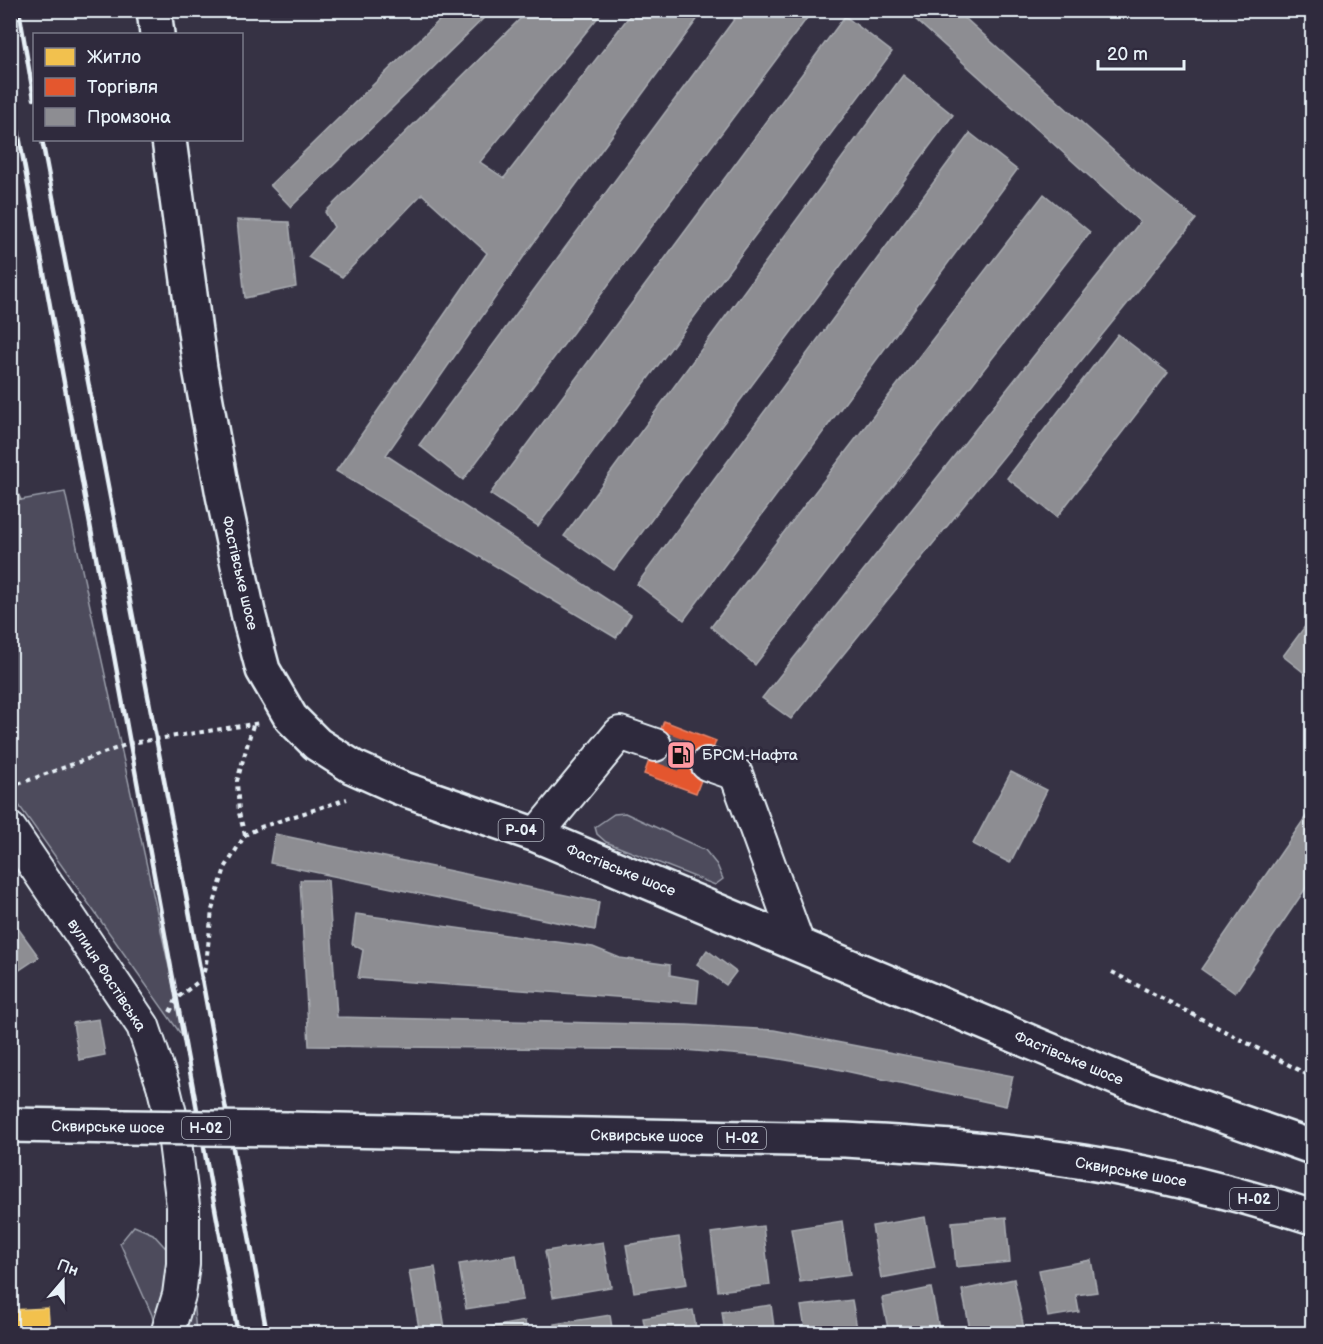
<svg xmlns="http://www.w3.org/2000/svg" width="1323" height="1344" font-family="'Balsamiq Sans',sans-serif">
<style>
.green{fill:#4d4b5c;stroke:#9a9eaa;stroke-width:1.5}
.homes{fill:#f2c14e;stroke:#efcf81;stroke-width:1.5}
.shops{fill:#e4572e;stroke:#e5856b;stroke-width:1.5}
.industry{fill:#8d8d92;stroke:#a8abb1;stroke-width:1.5}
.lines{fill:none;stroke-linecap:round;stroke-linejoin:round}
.minor-tunnel{stroke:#514f5f;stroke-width:32;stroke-dasharray:32 16;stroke-linecap:butt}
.minor-casing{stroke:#e8f1f8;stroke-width:36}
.major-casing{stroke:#e8f1f8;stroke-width:38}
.path{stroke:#e8f1f8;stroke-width:4;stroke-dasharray:4.5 4.5;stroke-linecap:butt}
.minor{stroke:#2f2a3d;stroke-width:32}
.major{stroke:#2f2a3d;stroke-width:33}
.rail{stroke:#e8f1f8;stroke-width:4.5}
.major-bridge-casing{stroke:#e8f1f8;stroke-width:38;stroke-linecap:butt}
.major-bridge{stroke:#2f2a3d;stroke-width:33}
.labels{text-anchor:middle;stroke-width:6;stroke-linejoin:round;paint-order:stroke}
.shield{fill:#2f2a3d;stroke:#b0b5c0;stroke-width:1.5}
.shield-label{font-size:14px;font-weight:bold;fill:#e8f1f8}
.street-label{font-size:15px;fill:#e8f1f8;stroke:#2f2a3d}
.poi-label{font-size:15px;fill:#e8f1f8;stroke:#2f2a3d;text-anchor:start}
</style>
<rect width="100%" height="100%" fill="#363244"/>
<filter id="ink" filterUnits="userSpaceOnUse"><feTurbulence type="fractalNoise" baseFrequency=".0167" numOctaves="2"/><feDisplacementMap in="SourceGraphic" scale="12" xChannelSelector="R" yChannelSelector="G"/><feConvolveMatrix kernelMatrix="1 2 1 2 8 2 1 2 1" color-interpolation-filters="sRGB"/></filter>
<g filter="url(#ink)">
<!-- green -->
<g class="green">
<polygon points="65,492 185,1040 11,794 10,502"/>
<polygon points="625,813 705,850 717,865 723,879 715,885 606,842 597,834 595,827 614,814"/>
<polygon points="134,1226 153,1234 191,1276 196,1333 156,1333 152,1315 120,1243"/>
</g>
<!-- homes -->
<polygon class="homes" points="48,1308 50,1334 10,1334 10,1310"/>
<!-- shops -->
<polygon class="shops" points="664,721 716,741 696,793 644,774"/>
<!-- industry -->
<g class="industry">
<polygon points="450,10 492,10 291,207 270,185"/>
<polygon points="529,10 604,10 480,162 504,178 634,10 704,10 529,249 386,455 631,615 616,638 336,471 487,253 422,194 342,277 308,257 334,227 325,212"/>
<polygon points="741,10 813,10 463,480 419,445"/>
<polygon points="905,10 956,10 1136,171 1196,219 791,719 762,698 1140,222"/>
<polygon points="845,16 892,52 538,526 490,494"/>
<polygon points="903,75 953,115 614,570 564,536"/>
<polygon points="970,133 1017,170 684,620 637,584"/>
<polygon points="1044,194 1090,232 755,665 711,627"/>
<polygon points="237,220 289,222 296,287 245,298"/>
<polygon points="1118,334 1168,373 1057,517 1007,478"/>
<polygon points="10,476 21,500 10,502"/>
<polygon points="1312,617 1312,679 1283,656"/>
<polygon points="1011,772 1047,790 1010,863 973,844"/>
<polygon points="1309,812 1312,814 1312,879 1235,993 1201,969"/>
<polygon points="275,834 599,902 595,930 270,863"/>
<polygon points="300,880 328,880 337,1017 687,1025 774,1030 1013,1076 1006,1106 827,1067 768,1057 684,1050 309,1046"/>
<polygon points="356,914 593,947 620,958 670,965 670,975 699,980 697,1003 358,978 363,950 352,944"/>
<polygon points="10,917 39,957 18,971 10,971"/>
<polygon points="707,950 736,972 726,985 697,964"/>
<polygon points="99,1019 105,1055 79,1060 73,1023"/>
<polygon points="925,1217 935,1268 881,1278 872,1226"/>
<polygon points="1006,1217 1010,1262 956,1267 952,1222"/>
<polygon points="842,1221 850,1275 800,1282 791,1229"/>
<polygon points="763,1226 770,1285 718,1291 711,1233"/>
<polygon points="679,1237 687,1284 634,1292 626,1245"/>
<polygon points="603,1242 611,1287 553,1297 545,1251"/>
<polygon points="516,1255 523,1300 466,1309 459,1264"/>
<polygon points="1091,1260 1097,1292 1076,1295 1079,1312 1048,1317 1039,1270"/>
<polygon points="435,1267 446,1334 420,1334 409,1271"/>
<polygon points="1014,1279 1025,1334 971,1334 962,1290"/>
<polygon points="931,1288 940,1334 889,1334 882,1298"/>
<polygon points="852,1300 858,1334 806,1334 801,1306"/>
<polygon points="771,1305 775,1334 725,1334 722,1312"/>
<polygon points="693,1310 697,1334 646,1334 643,1318"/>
<polygon points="610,1315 613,1334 556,1334 554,1324"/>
<polygon points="525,1321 527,1334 469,1334 469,1331"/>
</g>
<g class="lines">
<!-- minor-tunnel -->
<polyline class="minor-tunnel" points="655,745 707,764"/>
<!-- minor casing -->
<g class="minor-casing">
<g id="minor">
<polyline points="707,764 736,774 798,944"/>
<polyline points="10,829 143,1026 163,1085 173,1126 183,1206 183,1264 179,1295 167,1334"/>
<polyline points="536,835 620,733 655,745"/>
</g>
</g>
<!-- major casing -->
<g class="major-casing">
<g id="major">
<polyline points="154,10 157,34"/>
<polyline points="169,140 200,368 223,495 249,617 263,670 291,718 317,744 353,767 398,787 536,835 1126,1082 1312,1147"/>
<polyline points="10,1125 125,1127"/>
<path d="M288,1129L845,1140C934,1145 1026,1151 1113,1167C1181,1179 1247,1196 1312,1217"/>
</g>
</g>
<!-- path -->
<g class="path">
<polyline points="10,787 131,743 260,723"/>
<polyline points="245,835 239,813 237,781 253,725"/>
<polyline points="1112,972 1312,1077"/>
<polyline points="170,1012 177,998 202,979 206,964 212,910 225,868 245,835 261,827 347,799"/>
</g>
<!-- minor -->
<use href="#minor" class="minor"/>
<!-- major -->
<use href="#major" class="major"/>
<!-- rail -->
<g class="rail">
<polyline points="19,10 34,99"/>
<polyline points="10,87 238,1334"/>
<polyline points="42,140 202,979 267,1334"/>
</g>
<!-- major-bridge casing -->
<g class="major-bridge-casing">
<polyline id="major-bridge" points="125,1127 288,1129"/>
</g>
<!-- major-bridge -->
<use href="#major-bridge" class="major-bridge"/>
</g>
</g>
<!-- icons -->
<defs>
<g id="fuel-square" transform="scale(1.5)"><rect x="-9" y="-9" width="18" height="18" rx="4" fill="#ff9aa2" stroke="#2f2a3d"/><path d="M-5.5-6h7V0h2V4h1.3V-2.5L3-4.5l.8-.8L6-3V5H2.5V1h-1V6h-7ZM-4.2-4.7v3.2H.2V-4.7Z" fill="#111"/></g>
</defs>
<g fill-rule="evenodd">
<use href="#fuel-square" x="681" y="755"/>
</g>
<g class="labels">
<!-- shield labels -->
<g class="shield">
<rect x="498.5" y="819" width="45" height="22" rx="4.5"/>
<rect x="182" y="1117" width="48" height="22" rx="4.5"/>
<rect x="718" y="1127" width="48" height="22" rx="4.5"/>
<rect x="1230" y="1188" width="48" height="22" rx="4.5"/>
</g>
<g class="shield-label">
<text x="521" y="835">Р-04</text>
<text x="206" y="1133">Н-02</text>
<text x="742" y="1143">Н-02</text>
<text x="1254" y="1204">Н-02</text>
</g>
<!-- street labels -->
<g class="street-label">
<text transform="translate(240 573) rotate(77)" y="5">Фастівське шосе</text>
<text transform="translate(621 870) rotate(22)" y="5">Фастівське шосе</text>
<text transform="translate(107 975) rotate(57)" y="5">вулиця Фастівська</text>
<text transform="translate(1069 1058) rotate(23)" y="5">Фастівське шосе</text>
<text transform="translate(108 1127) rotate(1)" y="5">Сквирське шосе</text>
<text transform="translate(647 1136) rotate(1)" y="5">Сквирське шосе</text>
<text transform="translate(1131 1172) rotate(10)" y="5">Сквирське шосе</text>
</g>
<!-- poi labels -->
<g class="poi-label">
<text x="702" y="760">БРСМ-Нафта</text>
</g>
</g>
<!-- margin -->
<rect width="1323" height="1344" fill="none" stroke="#2f2a3d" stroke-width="36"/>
<rect x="18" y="18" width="1287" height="1308" fill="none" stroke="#e8f1f8" stroke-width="2" filter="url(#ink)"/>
<!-- legend -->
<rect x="33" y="33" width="210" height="108" fill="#2f2a3d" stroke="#797a88" stroke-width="1.5"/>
<rect x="45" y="48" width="30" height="18" fill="#f2c14e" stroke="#797a88" stroke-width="1.5"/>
<text x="87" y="63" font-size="18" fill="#e8f1f8">Житло</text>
<rect x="45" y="78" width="30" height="18" fill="#e4572e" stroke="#797a88" stroke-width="1.5"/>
<text x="87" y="93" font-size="18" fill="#e8f1f8">Торгівля</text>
<rect x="45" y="108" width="30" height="18" fill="#8d8d92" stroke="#797a88" stroke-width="1.5"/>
<text x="87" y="123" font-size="18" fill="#e8f1f8">Промзона</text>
<!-- north arrow -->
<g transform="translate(63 1281) rotate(20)" stroke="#2f2a3d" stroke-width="4.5" paint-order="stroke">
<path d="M0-4.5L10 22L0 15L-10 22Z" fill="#e8f1f8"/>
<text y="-9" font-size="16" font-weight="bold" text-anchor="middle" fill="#e8f1f8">Пн</text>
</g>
<!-- scale -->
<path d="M1098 60v9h86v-9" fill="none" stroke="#e8f1f8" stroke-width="3"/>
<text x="1107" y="60" font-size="18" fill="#e8f1f8" stroke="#2f2a3d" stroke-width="4.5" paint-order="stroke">20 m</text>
</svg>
